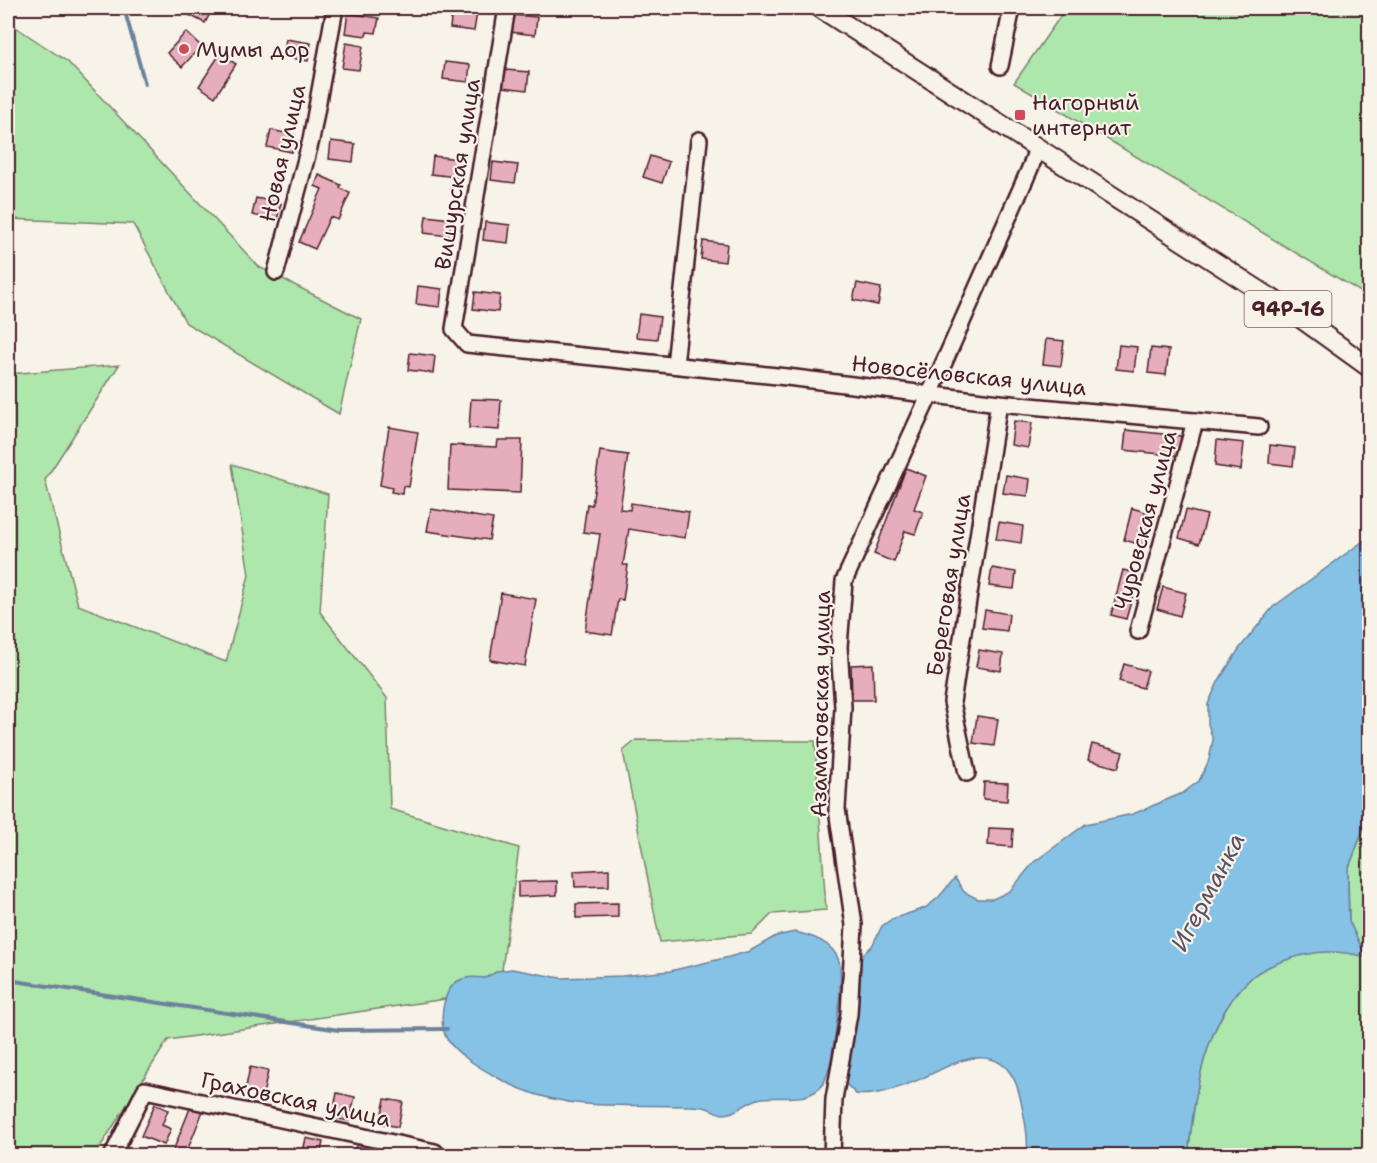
<svg xmlns="http://www.w3.org/2000/svg" width="1377" height="1163" font-family="'Shantell Sans',sans-serif">
<style>
.green{fill:#ade7ac;stroke:#7c836c;stroke-width:1.5}
.water{fill:#85c2e5;stroke:#6d819b;stroke-width:1.5}
.lines{fill:none;stroke-linecap:round;stroke-linejoin:round}
.stream{stroke:#6d819b;stroke-width:4}
.building{fill:#e6adbd;stroke:#4a1f2b;stroke-width:1.5}
.minor-casing{stroke:#4a1f2b;stroke-width:20}
.major-casing{stroke:#4a1f2b;stroke-width:22}
.minor{stroke:#f7f3e8;stroke-width:15}
.major{stroke:#f7f3e8;stroke-width:18}
.poi-dot{fill:#d1495b;stroke:#f7f3e8;stroke-width:2}
.labels{text-anchor:middle;stroke-width:4.5;stroke-linejoin:round;paint-order:stroke}
.shield{fill:#f7f3e8;stroke:#7e5f64;stroke-width:1.5}
.shield-label{font-size:21px;font-weight:bold;fill:#4a1f2b}
.poi-label{font-size:22px;fill:#4a1f2b;stroke:#f7f3e8;text-anchor:start}
.street-label{font-size:22px;fill:#4a1f2b;stroke:#f7f3e8}
.water-label{font-size:24px;font-style:italic;fill:#5c5063;stroke:#f7f3e8}
</style>
<rect width="100%" height="100%" fill="#f7f3e8"/>
<filter id="ink" filterUnits="userSpaceOnUse"><feTurbulence type="fractalNoise" baseFrequency=".0167" numOctaves="2"/><feDisplacementMap in="SourceGraphic" scale="12" xChannelSelector="R" yChannelSelector="G"/><feConvolveMatrix kernelMatrix="1 2 1 2 8 2 1 2 1" color-interpolation-filters="sRGB"/></filter>
<g filter="url(#ink)">
<!-- green -->
<g class="green">
<polygon points="1066,8 1369,8 1369,297 1014,83"/>
<polygon points="8,22 68,62 259,267 361,319 339,414 186,323 133,224 8,219"/>
<polygon points="119,365 45,480 78,605 226,662 249,575 232,464 328,494 320,612 387,698 390,809 519,848 499,991 168,1040 95,1155 8,1156 8,374"/>
<polygon points="636,740 815,741 826,910 772,914 752,934 660,942 623,751"/>
<path d="M1369,814V1155L1188,1156C1195,1093 1203,1022 1252,977C1262,968 1276,963 1289,959C1301,955 1316,950 1329,951C1342,951 1354,954 1366,957L1349,921L1348,870Z"/>
</g>
<!-- water -->
<g class="water">
<path d="M1369,537V814L1348,870V891L1349,921L1366,957C1339,950 1316,950 1289,959C1276,963 1263,968 1252,977C1203,1021 1195,1094 1188,1155H1027C1029,1136 1024,1115 1020,1097C1013,1066 996,1052 964,1060C946,1065 930,1076 913,1082C896,1089 874,1097 856,1094L845,1083L854,1025L856,976L860,957L872,946L882,926L892,919L925,908L938,898L955,878L964,892L978,899H993L1010,891L1034,862L1086,824L1133,814L1183,793L1199,781L1209,760L1213,740L1208,724V704L1219,680L1239,649L1273,607Z"/>
<path d="M795,932C812,936 833,942 839,961C844,978 833,1070 823,1084C809,1105 778,1094 758,1099C747,1102 736,1114 724,1114C718,1114 713,1110 707,1108C702,1106 695,1106 689,1106C620,1103 561,1114 498,1078C481,1068 458,1056 447,1039C438,1024 442,991 458,981C467,976 476,977 485,978L498,971L512,969L561,978L622,976L670,971L729,957L750,951L776,936Z"/>
</g>
<g class="lines">
<!-- stream -->
<g class="stream">
<polyline points="124,8 145,84"/>
<polyline points="8,980 339,1030 447,1029"/>
</g>
</g>
<!-- building -->
<g class="building">
<polygon points="185,8 213,8 205,23 183,12"/>
<polygon points="452,10 477,13 474,31 450,28"/>
<polygon points="348,13 379,18 376,33 367,32 366,36 345,33"/>
<polygon points="512,15 537,17 535,35 510,32"/>
<polygon points="186,32 201,46 182,67 167,53"/>
<polygon points="286,39 311,43 308,61 283,57"/>
<polygon points="346,43 363,46 359,70 342,68"/>
<polygon points="220,54 236,64 215,97 199,86"/>
<polygon points="445,62 470,65 468,82 443,79"/>
<polygon points="505,70 529,72 527,90 503,87"/>
<polygon points="271,130 295,135 292,152 267,147"/>
<polygon points="331,141 355,144 353,162 329,159"/>
<polygon points="433,156 458,159 456,177 431,174"/>
<polygon points="650,156 669,162 662,183 643,177"/>
<polygon points="493,162 518,165 515,183 491,180"/>
<polygon points="319,175 341,185 340,188 350,193 338,220 330,217 315,249 299,242 322,189 315,186"/>
<polygon points="256,198 281,203 277,220 252,215"/>
<polygon points="426,216 451,219 449,236 424,233"/>
<polygon points="485,222 510,225 508,243 483,240"/>
<polygon points="703,241 727,244 725,262 701,259"/>
<polygon points="857,283 881,288 878,305 853,300"/>
<polygon points="418,286 442,289 440,307 416,304"/>
<polygon points="475,292 500,295 498,312 473,309"/>
<polygon points="639,314 660,317 657,339 636,337"/>
<polygon points="1046,339 1064,341 1061,366 1043,364"/>
<polygon points="1119,345 1137,347 1134,371 1116,369"/>
<polygon points="1151,348 1169,350 1166,375 1148,373"/>
<polygon points="410,353 435,356 433,373 408,370"/>
<polygon points="471,399 501,400 499,430 469,428"/>
<polygon points="1014,421 1032,423 1028,448 1011,445"/>
<polygon points="389,427 418,432 409,487 403,486 402,494 391,492 392,488 380,485"/>
<polygon points="1126,430 1181,436 1179,456 1124,450"/>
<polygon points="498,440 522,440 520,493 448,490 450,445 497,447"/>
<polygon points="1217,440 1244,443 1241,470 1215,466"/>
<polygon points="1270,445 1295,448 1293,466 1269,463"/>
<polygon points="600,451 628,455 620,509 630,510 631,503 689,512 685,538 629,529 623,565 628,565 623,600 618,599 612,635 585,631 600,534 583,532 587,504 592,505"/>
<polygon points="906,468 926,476 914,509 923,512 915,534 905,531 894,562 874,554"/>
<polygon points="1006,475 1030,479 1028,496 1003,493"/>
<polygon points="1132,508 1155,515 1146,546 1124,540"/>
<polygon points="431,509 493,519 489,540 427,531"/>
<polygon points="1186,510 1207,515 1199,544 1179,538"/>
<polygon points="999,522 1023,526 1021,543 996,539"/>
<polygon points="992,568 1016,572 1014,589 989,586"/>
<polygon points="1123,570 1139,574 1126,619 1111,615"/>
<polygon points="1163,587 1186,593 1180,616 1157,609"/>
<polygon points="501,593 536,599 525,666 490,660"/>
<polygon points="985,610 1009,614 1007,631 982,628"/>
<polygon points="979,650 1003,654 1001,671 976,667"/>
<polygon points="873,664 874,700 852,700 851,665"/>
<polygon points="1124,664 1148,671 1143,688 1119,681"/>
<polygon points="977,716 998,719 994,746 973,743"/>
<polygon points="1092,744 1123,752 1118,768 1088,760"/>
<polygon points="984,782 1008,783 1007,801 983,799"/>
<polygon points="989,828 1013,829 1012,847 988,845"/>
<polygon points="609,869 609,886 575,887 574,871"/>
<polygon points="557,881 557,895 518,897 518,882"/>
<polygon points="618,903 618,917 576,918 576,904"/>
<polygon points="250,1067 268,1071 263,1095 245,1092"/>
<polygon points="337,1093 355,1097 349,1121 332,1118"/>
<polygon points="385,1099 403,1102 398,1127 380,1123"/>
<polygon points="155,1104 168,1110 162,1125 171,1129 164,1145 141,1136"/>
<polygon points="191,1106 203,1111 185,1156 171,1156"/>
<polygon points="306,1138 323,1142 320,1156 302,1156"/>
<polygon points="356,1144 385,1150 384,1156 354,1156"/>
</g>
<g class="lines">
<!-- minor casing -->
<g class="minor-casing">
<g id="minor">
<polyline points="507,8 454,329 467,344 787,377 999,403 1259,427"/>
<polyline points="1000,66 1012,8"/>
<polyline points="276,272 311,140 335,8"/>
<polyline points="675,365 699,140"/>
<polyline points="1138,631 1195,421"/>
<polyline points="967,773 952,702 999,403"/>
<polyline points="112,1156 145,1090 435,1152 434,1156"/>
<polyline points="832,1156 834,1099 849,1014 854,925 837,809 843,707 839,647 844,581 930,394 1031,166 1037,148"/>
</g>
</g>
<!-- major casing -->
<g class="major-casing">
<polyline id="major" points="820,8 1288,309 1370,368"/>
</g>
<!-- minor -->
<use href="#minor" class="minor"/>
<!-- major -->
<use href="#major" class="major"/>
</g>
</g>
<!-- markers -->
<g class="poi-dot">
<circle cx="184" cy="49" r="6"/>
<rect x="1014" y="109" width="12" height="12" rx="3"/>
</g>
<g class="labels">
<!-- shield labels -->
<rect class="shield" x="1244.5" y="291" width="87" height="36" rx="4.5"/>
<g class="shield-label">
<text x="1288" y="316">94Р-16</text>
</g>
<!-- poi labels -->
<g class="poi-label">
<text x="196" y="57">Мумы дор</text>
<text x="1032" y="110">Нагорный<tspan x="1032" dy="25">интернат</tspan></text>
</g>
<!-- street labels -->
<g class="street-label">
<text transform="translate(282 153) rotate(-77)" y="8">Новая улица</text>
<text transform="translate(457 174) rotate(-81)" y="8">Вишурская улица</text>
<text transform="translate(969 375) rotate(6)" y="8">Новосёловская улица</text>
<text transform="translate(1145 520) rotate(-75)" y="8">Чуровская улица</text>
<text transform="translate(948 585) rotate(-81)" y="8">Береговая улица</text>
<text transform="translate(820 704) rotate(-89)" y="8">Азаматовская улица</text>
<text transform="translate(296 1099) rotate(12)" y="8">Граховская улица</text>
</g>
<!-- water labels -->
<g class="water-label">
<text transform="translate(1208 892) rotate(-62)" y="8">Игерманка</text>
</g>
</g>
<!-- margin -->
<rect width="1377" height="1163" fill="none" stroke="#f7f3e8" stroke-width="30"/>
<rect x="15" y="15" width="1347" height="1133" fill="none" stroke="#4a1f2b" stroke-width="2" filter="url(#ink)"/>
</svg>
